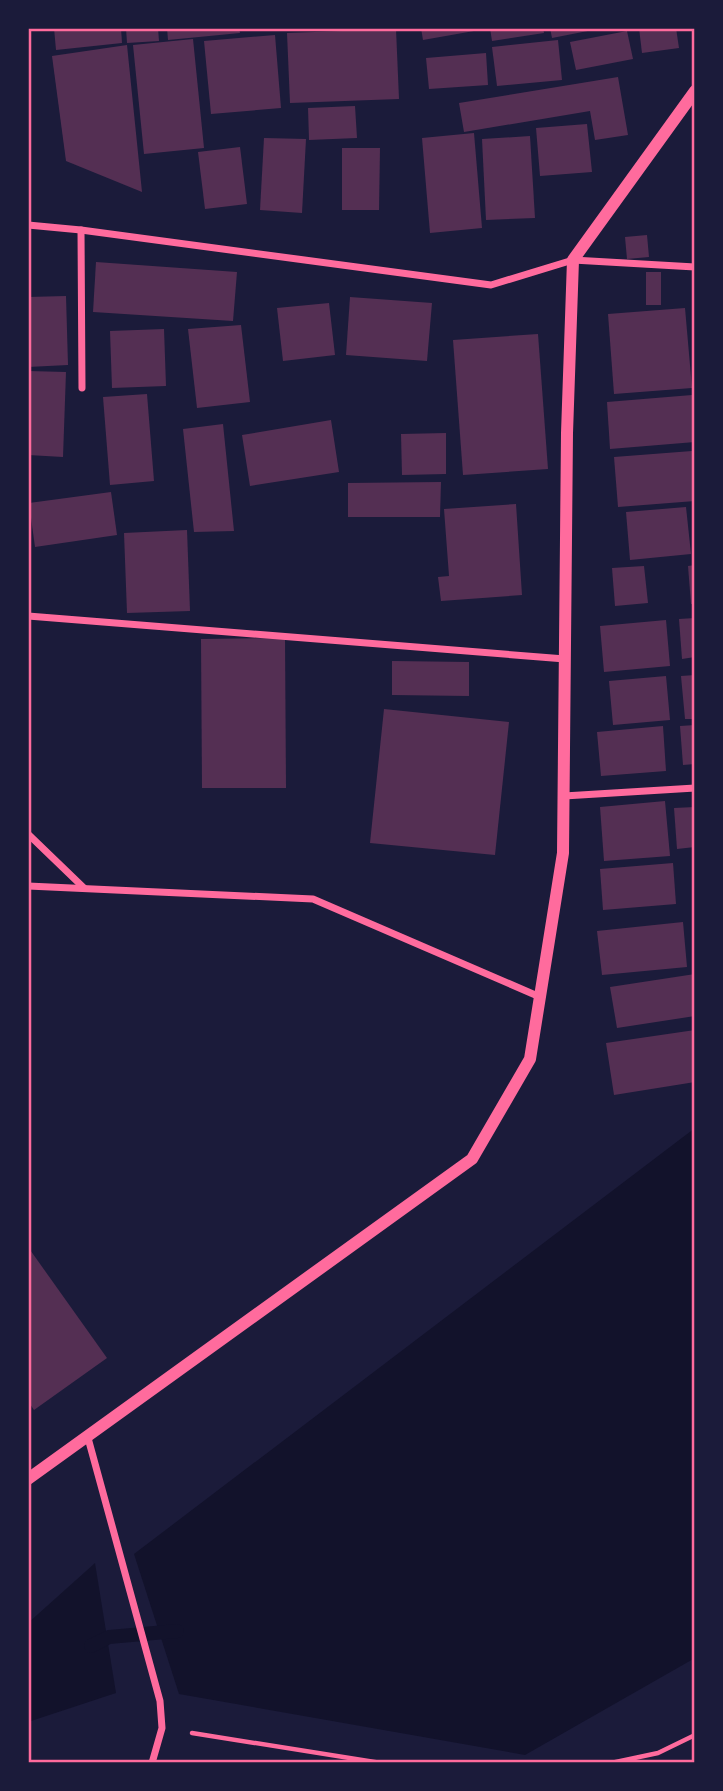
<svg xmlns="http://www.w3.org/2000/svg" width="723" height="1791" font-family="Jost,sans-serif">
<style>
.water{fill:#12122b}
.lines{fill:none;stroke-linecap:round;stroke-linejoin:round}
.stream{stroke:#12122b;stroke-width:14}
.building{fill:#542f53}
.path{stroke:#ff6b9d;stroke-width:4.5}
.minor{stroke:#ff6b9d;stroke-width:7}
.tertiary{stroke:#ff6b9d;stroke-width:12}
.neatline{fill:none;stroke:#ff6b9d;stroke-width:2.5}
</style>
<rect width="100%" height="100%" fill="#1b1b3a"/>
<!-- water -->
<g class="water">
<polygon points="695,1128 695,1658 525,1755 179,1694 134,1554"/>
<polygon points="95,1563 116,1693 28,1722 28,1623"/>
</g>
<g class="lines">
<!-- stream -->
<polyline class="stream" points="91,1646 109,1637 177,1631"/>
</g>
<!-- building -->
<g class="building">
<polygon points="54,28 121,28 122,43 56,50"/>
<polygon points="126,28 158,28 159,41 127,43"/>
<polygon points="167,28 239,28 240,33 168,40"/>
<polygon points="421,28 474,28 474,31 423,40"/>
<polygon points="490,28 543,28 544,33 492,41"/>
<polygon points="550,28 598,28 598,29 552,38"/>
<polygon points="639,28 676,28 679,48 642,53"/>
<polygon points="396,29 399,99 290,103 287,33"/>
<polygon points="627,31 633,59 576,70 570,42"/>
<polygon points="275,35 281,108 211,114 204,41"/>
<polygon points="193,39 204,148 144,154 133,45"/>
<polygon points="558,40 562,80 497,86 492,47"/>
<polygon points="127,45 142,192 66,161 52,56"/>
<polygon points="486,53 488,85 429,89 426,58"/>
<polygon points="618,77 628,135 595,140 590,111 464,132 459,103"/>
<polygon points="355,106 357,138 309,140 308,108"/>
<polygon points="587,124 592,172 540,176 536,128"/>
<polygon points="474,133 482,228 430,233 422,138"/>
<polygon points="530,136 535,218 486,220 482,139"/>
<polygon points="264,138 306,139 302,213 260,210"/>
<polygon points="240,147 247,204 205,209 198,152"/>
<polygon points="342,148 380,148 379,210 342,210"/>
<polygon points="647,235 649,257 627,259 625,237"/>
<polygon points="96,262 237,272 233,321 93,312"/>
<rect x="646" y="272" width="15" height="33"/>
<polygon points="66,296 68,365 28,367 28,297"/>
<polygon points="350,297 432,303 427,361 346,355"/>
<polygon points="329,303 335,355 283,361 277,308"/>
<polygon points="685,308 692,388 614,394 608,314"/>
<polygon points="241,325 250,402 197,408 188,329"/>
<polygon points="164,329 166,386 112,388 110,331"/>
<polygon points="538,334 548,469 463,475 453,340"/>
<polygon points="28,371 66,372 63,457 28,455"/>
<polygon points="147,394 154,481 110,485 103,397"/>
<polygon points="692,395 695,442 610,449 607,402"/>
<polygon points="331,420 339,472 250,486 242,435"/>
<polygon points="223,424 234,531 194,532 183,429"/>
<polygon points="446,433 446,474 402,475 401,434"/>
<polygon points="692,451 695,501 618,507 614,457"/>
<polygon points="441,482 440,517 348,517 348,483"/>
<polygon points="111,492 117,535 35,547 29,503"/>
<polygon points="516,504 522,595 441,601 438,577 449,576 444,509"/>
<polygon points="686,507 691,554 630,560 626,512"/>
<polygon points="187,530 190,611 127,613 124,533"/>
<polygon points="695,565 695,604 691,604 688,566"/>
<polygon points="644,566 648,603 615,606 612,568"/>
<polygon points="695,618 695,657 682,659 679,619"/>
<polygon points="666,620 670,666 604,672 600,626"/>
<polygon points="285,638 286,788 202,788 201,639"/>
<polygon points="392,661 469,662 469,696 392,695"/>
<polygon points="695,675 695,719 685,719 681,676"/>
<polygon points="666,676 670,720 613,725 609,681"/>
<polygon points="384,709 509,722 495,855 370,843"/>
<polygon points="695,725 695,764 683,765 680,726"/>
<polygon points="663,726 666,771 601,776 597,732"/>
<polygon points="665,801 670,856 604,861 600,807"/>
<polygon points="695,807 695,847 677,849 674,808"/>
<polygon points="673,863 676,904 603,910 600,869"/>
<polygon points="683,922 687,967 602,975 597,931"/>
<polygon points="695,974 695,1016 617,1028 610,987"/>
<polygon points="695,1030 695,1082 614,1095 606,1043"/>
<polygon points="28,1247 107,1358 34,1410 28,1401"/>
</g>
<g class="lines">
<!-- path -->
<g class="path">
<polyline points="192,1733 381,1763"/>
<polyline points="611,1763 658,1753 695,1735"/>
</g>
<!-- minor -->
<g class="minor">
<polyline points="28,225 81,230 491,285 573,260 695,267"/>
<polyline points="81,230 82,388"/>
<polyline points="28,616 565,659"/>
<polyline points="564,796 695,788"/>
<polyline points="28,834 84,888"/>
<polyline points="28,886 313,899 540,997"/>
<polyline points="88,1438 160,1701 162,1728 152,1763"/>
</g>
<!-- tertiary -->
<polyline class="tertiary" points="28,1479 472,1159 530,1059 563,853 567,433 573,260 695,91"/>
</g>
<!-- border -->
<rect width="723" height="1791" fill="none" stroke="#1b1b3a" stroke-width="60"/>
<rect x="30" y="30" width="663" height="1731" class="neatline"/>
</svg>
